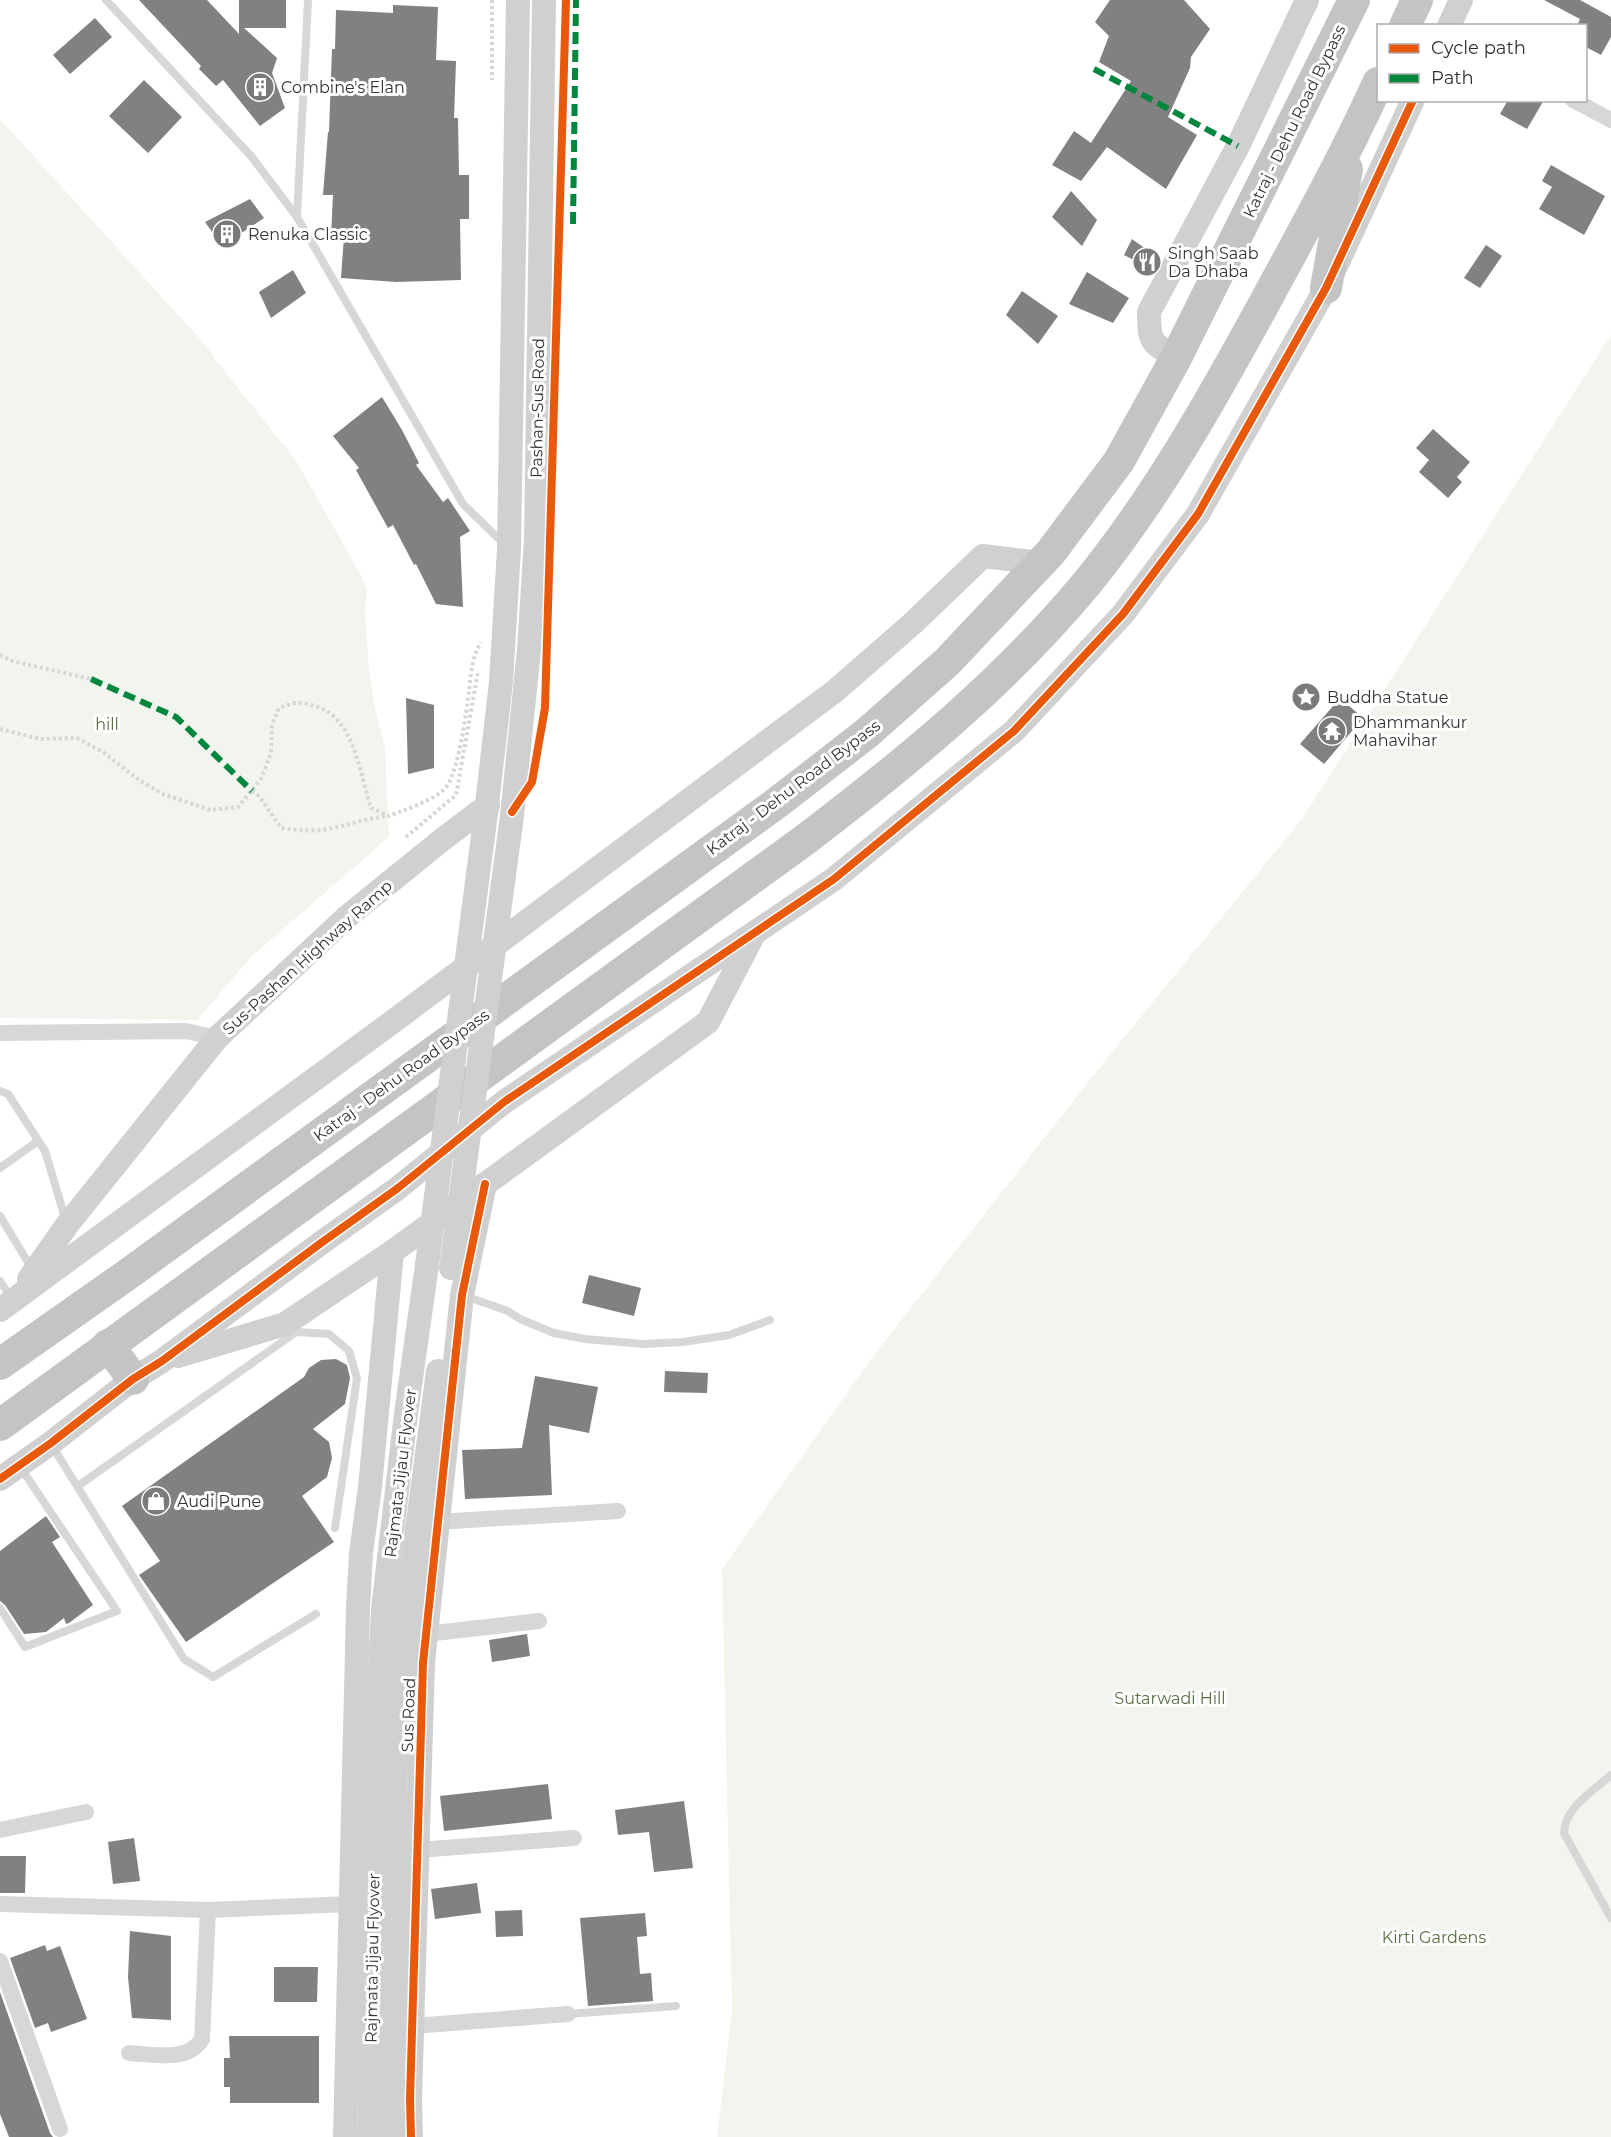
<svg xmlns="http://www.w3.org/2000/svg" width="1611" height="2137" font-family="Montserrat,sans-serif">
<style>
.green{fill:#f1f5ed}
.building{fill:#818181}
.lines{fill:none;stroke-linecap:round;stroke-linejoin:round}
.path{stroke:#d6d6d6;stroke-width:4;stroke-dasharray:3 3;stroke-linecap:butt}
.lane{stroke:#d7d7d7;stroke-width:8}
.street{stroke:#d7d7d7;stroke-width:16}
.secondary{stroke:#d0d0d0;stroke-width:24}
.highway{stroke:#c4c4c4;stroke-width:32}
.secondary-bridge{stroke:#d0d0d0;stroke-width:24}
.quiet{stroke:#00873e;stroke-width:6;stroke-dasharray:12 6;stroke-linecap:butt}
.cycleway-casing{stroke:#fff;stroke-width:11}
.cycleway{stroke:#e8590c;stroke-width:8}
.labels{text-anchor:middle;stroke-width:6;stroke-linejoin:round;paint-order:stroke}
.poi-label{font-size:16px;fill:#333;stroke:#fff;text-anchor:start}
.street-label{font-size:16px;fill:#333;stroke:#fff}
.park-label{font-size:16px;fill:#56703f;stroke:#fff}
</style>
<rect width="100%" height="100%" fill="#fff"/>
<!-- green -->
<g class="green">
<polygon points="0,119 210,350 214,358 295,459 363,579 367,590 365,612 369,669 375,708 385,748 389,837 252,956 197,1020 0,1018"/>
<polygon points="1611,335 1611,2137 717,2137 732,2011 722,1569 877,1351 1100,1067 1302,819"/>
</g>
<!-- building -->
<g class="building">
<polygon points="139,0 207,0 239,34 239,0 286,0 286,28 244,28 277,58 272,73 285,108 260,126 223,80 216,86 199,69 201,66"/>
<polygon points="1110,0 1184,0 1210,29 1191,57 1190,68 1168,117 1197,135 1166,189 1107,147 1081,181 1052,165 1074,131 1091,143 1131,81 1099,62 1109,36 1095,22"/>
<polygon points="1544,0 1580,0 1611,17 1611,37 1601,55 1586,47 1586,26 1577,26 1580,19"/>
<polygon points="393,5 438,7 436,60 456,61 454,118 458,118 459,175 469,175 469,219 460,219 461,280 396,282 341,278 344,236 331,236 333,195 323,195 328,132 329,132 332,49 335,49 336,10 393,13"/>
<polygon points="95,18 112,37 70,74 53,55"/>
<polygon points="144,80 182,117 148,153 109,116"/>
<polygon points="1508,100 1544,100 1527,129 1500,114"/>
<polygon points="1551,165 1605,196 1584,235 1539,209 1552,187 1542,181"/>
<polygon points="1071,191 1097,220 1082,246 1052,217"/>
<polygon points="250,199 264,218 222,246 205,222"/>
<polygon points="1132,239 1161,260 1155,271 1124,255"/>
<polygon points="1486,245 1502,256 1480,288 1464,278"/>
<polygon points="293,270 306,293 271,318 259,292"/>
<polygon points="1087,272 1129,298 1113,323 1069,304"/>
<polygon points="1022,291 1058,316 1038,344 1006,315"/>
<polygon points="382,397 402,430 419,463 416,465 443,502 448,498 470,531 460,537 463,607 436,604 416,564 414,565 393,525 388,528 356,470 359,468 333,436"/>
<polygon points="1433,429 1470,462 1457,477 1462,482 1448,498 1419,472 1429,460 1416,448"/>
<polygon points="406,698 434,705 434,768 408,774"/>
<polygon points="1340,698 1363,718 1324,764 1300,744"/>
<polygon points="589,1275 641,1288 634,1316 582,1303"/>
<polygon points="336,1359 347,1365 350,1378 345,1404 313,1429 329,1442 332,1458 327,1477 302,1496 334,1542 186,1642 139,1575 160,1561 122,1506 304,1377 309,1368 321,1360"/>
<polygon points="665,1371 708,1373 707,1393 664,1392"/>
<polygon points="535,1376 598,1387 589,1433 549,1425 552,1495 465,1499 462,1450 522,1448"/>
<polygon points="46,1516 60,1537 52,1542 93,1605 69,1623 66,1624 64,1618 46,1632 24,1634 5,1605 0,1601 0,1551"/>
<polygon points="527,1634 530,1656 492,1662 489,1640"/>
<polygon points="548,1784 552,1819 444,1831 440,1796"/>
<polygon points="684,1801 693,1868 654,1872 649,1832 618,1835 615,1810"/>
<polygon points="134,1838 140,1881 113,1884 108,1842"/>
<polygon points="0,1856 26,1856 25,1893 0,1893"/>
<polygon points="477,1883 481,1913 435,1919 431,1889"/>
<polygon points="522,1910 523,1936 496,1937 495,1911"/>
<polygon points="645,1913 647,1936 637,1937 640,1974 651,1973 653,2001 588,2006 580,1918"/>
<polygon points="130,1931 171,1936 171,2020 132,2018 128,1977"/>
<polygon points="45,1945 47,1951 60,1946 87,2019 51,2032 48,2023 35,2028 10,1958"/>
<polygon points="274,1967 318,1967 317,2002 274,2002"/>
<polygon points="0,1992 50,2133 53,2137 9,2137 0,2114"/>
<polygon points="229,2036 319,2036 319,2103 230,2103 230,2087 224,2087 224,2058 230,2058"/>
</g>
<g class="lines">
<!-- path -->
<g class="path">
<polyline points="492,0 492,80"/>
<polyline points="0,655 12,661 91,679"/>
<path d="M0,729L40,739L77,738L103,752L139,780L163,794L210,810L238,807L261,779L271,753L272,725L279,708C285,706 292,703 297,703C302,702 307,704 311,705C355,714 359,773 371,808L389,816C404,810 438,799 447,786C459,768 466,714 469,691C471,674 472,657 481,642"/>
<path d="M252,791L260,797L281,828C297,830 312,832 328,829C349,825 367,818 388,816"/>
<polyline points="406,837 456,795 478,672"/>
</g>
<!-- lane -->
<g class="lane">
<polyline points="106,0 251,156 297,217 463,504 504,544"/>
<polyline points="297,217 308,0"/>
<polyline points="0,1091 8,1094 45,1151 66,1221"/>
<polyline points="0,1168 38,1141"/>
<polyline points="0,1216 32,1269"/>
<polyline points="0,1281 12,1299"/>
<polyline points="465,1296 508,1311 520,1319 554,1333 585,1339 644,1344 683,1342 729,1335 770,1320"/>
<polyline points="51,1444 184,1659 213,1677 316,1614"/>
<polyline points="78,1486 296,1332 329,1334 349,1351 357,1378 335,1528"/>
<polyline points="0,1608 25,1647 117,1611 21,1468"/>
<path d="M1611,1775C1593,1791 1565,1807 1564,1833L1611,1918"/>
<polyline points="568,2014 676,2006"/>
</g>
<!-- street -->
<g class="street">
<polyline points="1573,100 1611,120"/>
<polyline points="0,1033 186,1031 217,1038"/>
<polyline points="437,1522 618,1511"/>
<polyline points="426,1634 539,1621"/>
<polyline points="0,1830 86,1812"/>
<polyline points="418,1850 574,1838"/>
<polyline points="0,1904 208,1910 351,1904"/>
<polyline points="0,1961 60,2129"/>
<polyline points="413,2026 568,2014"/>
<path d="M129,2053C153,2054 188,2063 202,2039L208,1910"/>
</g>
<!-- secondary -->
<g class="secondary">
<polyline points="1449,26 1461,0"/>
<path d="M1176,358C1151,342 1149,343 1149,312L1238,146L1307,0"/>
<polyline points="486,813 501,682 509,549 518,0"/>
<polyline points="512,816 529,650 536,539 544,0"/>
<polyline points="29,1279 67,1225 217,1038 348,916 443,839 488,805"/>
<polyline points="0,1310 395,1020 835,691 912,624 983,556 1041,563"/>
<polyline points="178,1356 285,1324 392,1252 708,1022 754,934"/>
<polyline points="0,1479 51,1443 133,1379 162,1361 321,1243 398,1188 504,1102 834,879 1014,731 1123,614 1198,514 1326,288 1413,100"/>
<polyline points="345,2137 358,1608 361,1553 370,1487 392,1252"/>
<polyline points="369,2137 376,1749 383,1609 406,1414 427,1265"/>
<polyline points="389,2137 396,1764 408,1596 438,1371"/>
<polyline points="411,2137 410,2099 423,1663 462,1295 485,1184"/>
</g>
<!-- highway -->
<g class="highway">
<polyline points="1405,26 1417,0"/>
<polyline points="1326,288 1347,169"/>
<polyline points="108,1345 133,1379"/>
<polyline points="0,1364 124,1277 778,802 867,733 947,662 1051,552 1119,461 1176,358 1354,0"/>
<path d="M0,1425L806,839C908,761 1005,682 1087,583C1157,497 1212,399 1265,302C1304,230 1344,158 1378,83"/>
</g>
<!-- secondary-bridge -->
<g class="secondary-bridge">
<polyline points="427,1265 486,813"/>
<polyline points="451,1268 512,816"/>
</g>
<!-- quiet -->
<g class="quiet">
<polyline points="1094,69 1238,146"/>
<polyline points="573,224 576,0"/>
<polyline points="91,679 176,717 252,791"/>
</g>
<!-- cycleway casing -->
<g class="cycleway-casing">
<g id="cycleway">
<polyline points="512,812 532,782 545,708 566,0"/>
<polyline points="0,1479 51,1443 133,1379 162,1361 321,1243 398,1188 504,1102 834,879 1014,731 1123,614 1198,514 1326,288 1413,100"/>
<polyline points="411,2137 410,2099 423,1663 462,1295 485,1184"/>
</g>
</g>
<!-- cycleway -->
<use href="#cycleway" class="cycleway"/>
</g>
<!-- icons -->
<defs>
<g id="building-disc" transform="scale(1.5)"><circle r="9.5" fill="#7a7a7a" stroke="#fff"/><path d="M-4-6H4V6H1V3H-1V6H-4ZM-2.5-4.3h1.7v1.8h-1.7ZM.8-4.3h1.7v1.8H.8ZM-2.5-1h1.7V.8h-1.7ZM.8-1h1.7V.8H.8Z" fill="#fff"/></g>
<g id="restaurant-disc" transform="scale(1.5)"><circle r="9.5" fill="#7a7a7a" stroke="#fff"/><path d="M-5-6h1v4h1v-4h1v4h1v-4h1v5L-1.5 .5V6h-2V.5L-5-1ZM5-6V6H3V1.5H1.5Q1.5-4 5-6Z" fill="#fff"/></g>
<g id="sight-disc" transform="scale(1.5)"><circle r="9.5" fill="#7a7a7a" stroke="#fff"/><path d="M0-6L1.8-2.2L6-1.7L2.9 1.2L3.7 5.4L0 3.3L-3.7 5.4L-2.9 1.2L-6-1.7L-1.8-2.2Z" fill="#fff"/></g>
<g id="temple-disc" transform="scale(1.5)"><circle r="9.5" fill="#7a7a7a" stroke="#fff"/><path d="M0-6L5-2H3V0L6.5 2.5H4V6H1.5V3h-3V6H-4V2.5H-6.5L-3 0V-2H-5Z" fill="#fff"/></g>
<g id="shop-disc" transform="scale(1.5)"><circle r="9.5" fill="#7a7a7a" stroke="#fff"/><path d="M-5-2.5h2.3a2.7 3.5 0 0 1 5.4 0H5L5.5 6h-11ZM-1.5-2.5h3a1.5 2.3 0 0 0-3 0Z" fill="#fff"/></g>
</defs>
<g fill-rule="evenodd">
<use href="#building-disc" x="260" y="87"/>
<use href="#building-disc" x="227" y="234"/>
<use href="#restaurant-disc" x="1147" y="262"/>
<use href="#sight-disc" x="1306" y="697"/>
<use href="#temple-disc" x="1332" y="731"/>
<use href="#shop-disc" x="156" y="1501"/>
</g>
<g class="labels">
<!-- poi labels -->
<g class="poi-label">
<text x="281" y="93">Combine's Elan</text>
<text x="248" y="240">Renuka Classic</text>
<text x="1168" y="259">Singh Saab<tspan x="1168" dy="18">Da Dhaba</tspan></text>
<text x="1327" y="703">Buddha Statue</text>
<text x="1353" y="728">Dhammankur<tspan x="1353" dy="18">Mahavihar</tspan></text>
<text x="177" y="1507">Audi Pune</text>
</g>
<!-- street labels -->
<g class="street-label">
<text transform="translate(1294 121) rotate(-64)" y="6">Katraj - Dehu Road Bypass</text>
<text transform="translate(537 408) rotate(-89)" y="6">Pashan-Sus Road</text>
<text transform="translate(793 787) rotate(-37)" y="6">Katraj - Dehu Road Bypass</text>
<text transform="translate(307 957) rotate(-42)" y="6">Sus-Pashan Highway Ramp</text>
<text transform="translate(401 1075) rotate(-36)" y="6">Katraj - Dehu Road Bypass</text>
<text transform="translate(400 1473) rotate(-83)" y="6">Rajmata Jijau Flyover</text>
<text transform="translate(408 1715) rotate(-88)" y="6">Sus Road</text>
<text transform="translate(372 1958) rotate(-89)" y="6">Rajmata Jijau Flyover</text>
</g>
<!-- park labels -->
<g class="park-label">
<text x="107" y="730">hill</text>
<text x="1170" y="1704">Sutarwadi Hill</text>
<text x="1434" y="1943">Kirti Gardens</text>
</g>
</g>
<!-- legend -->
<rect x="1377" y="24" width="210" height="78" fill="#ffffff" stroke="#adadad" stroke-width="1.5"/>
<rect x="1389" y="44" width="30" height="9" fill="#e8590c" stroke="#adadad" stroke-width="1.5"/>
<text x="1431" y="54" font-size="18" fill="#333333">Cycle path</text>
<rect x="1389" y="74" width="30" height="9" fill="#00873e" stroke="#adadad" stroke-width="1.5"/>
<text x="1431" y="84" font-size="18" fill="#333333">Path</text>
</svg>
